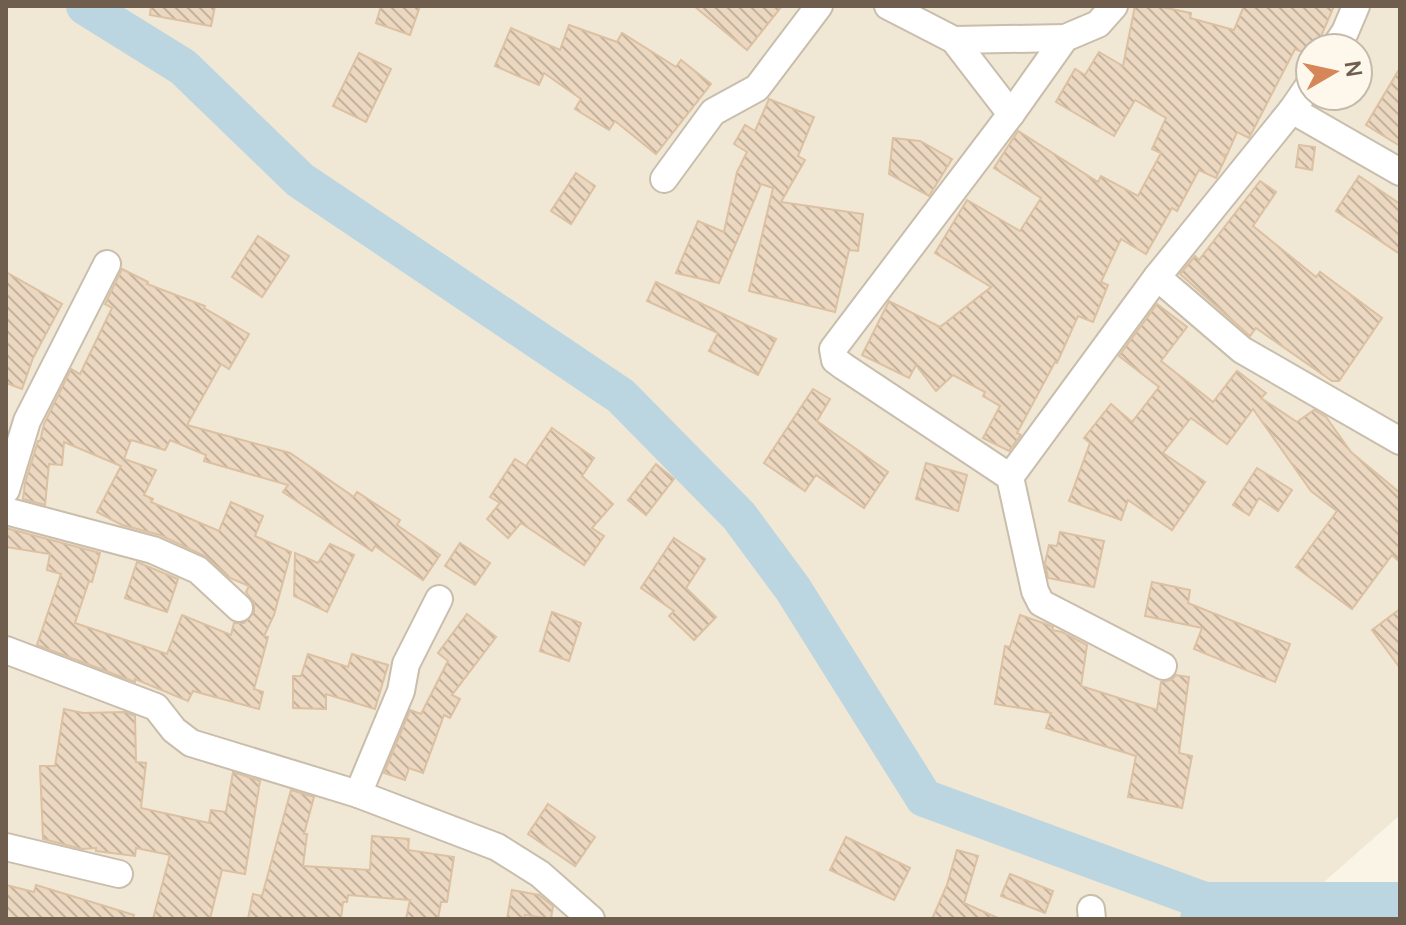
<svg xmlns="http://www.w3.org/2000/svg" width="1406" height="925" font-family="Manrope,sans-serif">
<style>
.residential{fill:#f0e7d4;fill-rule:evenodd}
.lines{fill:none;stroke-linecap:round;stroke-linejoin:round}
.river{stroke:#bcd6e1;stroke-width:38}
.building{fill:url(#building-back-hatch);stroke:#dcc0a2;stroke-width:2}
.minor-casing{stroke:#c9bdac;stroke-width:30}
.minor{stroke:#fff;stroke-width:26}
</style>
<defs>
<pattern id="building-back-hatch" width="6" height="6" patternUnits="userSpaceOnUse" patternTransform="scale(2)"><rect width="6" height="6" fill="#ecd7c0"/><path d="M-1 5l2 2M0 0l6 6M5-1l2 2" fill="none" stroke="#c3b29e"/></pattern>
</defs>
<rect width="100%" height="100%" fill="#f9f4e5"/>
<!-- residential -->
<path class="residential" d="M6,6H1400V815L1282,919H6ZM1310,48H1358V96H1310Z"/>
<g class="lines">
<!-- river -->
<g class="river">
<polyline points="85,6 183,67 300,180 621,396 739,516 793,589 924,798 1205,901"/>
<polyline points="1199,919 1205,901 1400,901"/>
</g>
</g>
<!-- building -->
<g class="building">
<polygon points="151,6 215,6 211,26 150,15"/>
<polygon points="381,6 420,6 410,35 376,23"/>
<polygon points="694,6 782,6 747,50"/>
<polygon points="1135,6 1157,6 1191,13 1190,18 1234,30 1244,6 1334,6 1316,48 1310,48 1310,55 1295,49 1249,138 1237,132 1227,155 1221,154 1226,157 1216,178 1199,170 1177,211 1172,208 1146,254 1121,239 1101,282 1108,285 1093,322 1078,316 1057,363 1055,362 1017,433 1021,435 1009,451 983,438 1000,406 983,396 985,392 953,375 936,391 916,365 909,378 862,355 889,301 940,327 991,287 935,253 967,200 1020,231 1041,198 994,168 1018,131 1098,182 1101,176 1138,196 1161,153 1152,149 1166,118 1135,100 1114,136 1056,102 1075,69 1085,75 1099,52 1123,66"/>
<polygon points="569,25 617,42 622,33 676,67 681,60 711,84 656,154 615,121 609,130 575,109 581,99 544,73 539,85 495,66 511,28 560,50"/>
<polygon points="359,53 391,69 366,122 333,106"/>
<polygon points="1400,68 1400,146 1366,125"/>
<polygon points="769,99 814,117 798,156 805,160 781,202 863,214 858,251 849,250 835,312 749,291 773,188 761,184 719,283 676,273 698,221 724,232 737,172 747,152 734,144 745,125 755,131"/>
<polygon points="893,138 920,141 952,159 929,196 889,174"/>
<polygon points="1299,145 1315,147 1312,170 1296,167"/>
<polygon points="576,173 595,186 571,224 551,211"/>
<polygon points="1359,176 1400,204 1400,254 1336,211"/>
<polygon points="1260,181 1276,192 1253,226 1316,277 1320,272 1382,318 1339,381 1332,381 1256,328 1250,336 1180,274 1195,256 1199,260"/>
<polygon points="258,236 289,256 262,297 232,277"/>
<polygon points="122,269 148,282 147,284 205,306 204,308 249,334 229,369 221,364 187,425 290,453 354,497 357,492 400,520 397,525 440,555 423,580 375,546 372,551 283,492 288,485 204,461 206,455 170,440 165,450 131,440 124,459 156,470 144,495 153,499 151,502 219,531 231,502 263,516 255,536 291,552 274,615 264,636 268,637 254,689 263,692 259,709 193,691 188,701 135,679 135,682 37,645 61,574 47,570 50,554 6,547 6,528 100,553 92,582 89,581 75,623 167,654 182,615 231,635 234,623 244,623 254,612 254,603 246,592 249,586 230,578 205,556 160,535 122,525 97,512 121,466 64,442 62,465 49,464 45,505 23,499 25,483 38,441 40,441 44,424 71,369 80,374 112,308 105,304"/>
<polygon points="6,272 62,304 33,358 22,389 6,383"/>
<polygon points="656,282 776,339 758,375 709,351 718,333 647,301"/>
<polygon points="1157,304 1187,327 1161,361 1213,402 1237,371 1266,393 1261,398 1297,422 1314,410 1326,417 1351,452 1400,493 1400,562 1392,555 1352,609 1296,567 1337,511 1311,491 1253,409 1227,444 1191,418 1163,453 1205,482 1172,530 1128,500 1121,520 1069,501 1090,443 1084,438 1111,404 1132,422 1159,387 1119,356"/>
<polygon points="813,389 830,399 817,421 888,472 864,508 816,475 805,491 764,463"/>
<polygon points="552,428 594,458 582,476 613,504 592,528 604,536 584,565 521,523 508,538 487,519 500,503 490,497 515,459 526,466"/>
<polygon points="926,463 967,475 958,511 916,499"/>
<polygon points="656,464 674,479 646,515 628,500"/>
<polygon points="1257,468 1292,490 1278,511 1259,498 1249,515 1233,505"/>
<polygon points="1060,532 1104,541 1094,587 1048,578 1045,563 1049,545 1057,546"/>
<polygon points="674,538 705,559 686,588 716,617 694,640 669,616 674,611 641,588"/>
<polygon points="460,543 490,563 475,585 445,566"/>
<polygon points="330,544 354,555 327,612 294,596 295,553 318,563"/>
<polygon points="137,562 178,579 167,612 125,598"/>
<polygon points="1152,582 1190,590 1188,603 1290,644 1275,682 1194,649 1202,628 1145,616"/>
<polygon points="1400,609 1400,668 1372,630"/>
<polygon points="552,612 581,623 569,661 540,651"/>
<polygon points="467,614 496,637 452,695 460,699 450,718 444,715 423,773 409,768 405,780 384,773 410,710 421,714 448,661 438,653"/>
<polygon points="1020,615 1046,624 1053,627 1052,630 1062,632 1087,645 1081,686 1157,710 1161,682 1171,680 1176,675 1189,677 1179,753 1192,756 1182,808 1128,797 1136,756 1046,728 1051,713 995,704 1005,646 1010,647"/>
<polygon points="308,654 348,667 352,654 388,665 375,709 326,694 326,709 293,708 293,676 301,676"/>
<polygon points="64,709 83,713 125,712 135,716 136,762 146,763 141,808 209,823 211,810 226,812 233,772 260,781 245,874 222,870 210,919 153,919 170,855 136,848 135,856 96,851 96,848 82,849 43,839 40,766 55,766"/>
<polygon points="291,790 314,797 304,834 307,834 303,866 370,870 372,836 409,839 408,850 454,857 447,902 441,902 438,919 406,919 410,900 348,895 347,902 343,902 341,919 248,919 253,894 262,896"/>
<polygon points="548,804 595,837 575,866 528,834"/>
<polygon points="846,837 910,868 894,900 830,870"/>
<polygon points="957,850 978,856 964,903 1000,919 932,919 947,885"/>
<polygon points="1010,874 1053,891 1045,913 1001,896"/>
<polygon points="6,885 34,892 36,885 134,915 133,919 6,919"/>
<polygon points="512,890 539,895 553,906 551,919 525,915 524,919 507,919"/>
</g>
<g class="lines">
<!-- minor casing -->
<g class="minor-casing">
<g id="minor">
<polyline points="888,6 954,40 1011,114"/>
<polyline points="1114,6 1098,24 1065,38 1011,114 833,349 835,360 843,366 1010,477 1035,591 1041,603 1163,666"/>
<polyline points="954,40 1065,38"/>
<polyline points="1334,48 1345,32 1356,6"/>
<polyline points="1292,110 1400,172"/>
<polyline points="664,179 713,112 757,88 819,6"/>
<polyline points="1157,277 1242,350 1400,441"/>
<polyline points="1010,477 1157,277 1292,110 1310,84"/>
<polyline points="6,490 27,421 107,264"/>
<polyline points="6,511 153,550 198,570 239,608"/>
<polyline points="6,650 156,707 174,730 191,743 358,794 497,847 540,874 591,919"/>
<polyline points="358,794 401,691 406,664 439,599"/>
<polyline points="6,847 119,874"/>
<polyline points="1091,909 1092,919"/>
</g>
</g>
<!-- minor -->
<use href="#minor" class="minor"/>
</g>
<!-- border -->
<rect width="1406" height="925" fill="none" stroke="#6f5e4d" stroke-width="16"/>
<!-- north arrow -->
<g transform="translate(1334 72) rotate(81)"><circle r="38" fill="#fdf8eb" stroke="#c4baac" stroke-width="2"/>
<path d="M0-6L14 30L0 20L-14 30Z" fill="#d68658"/>
<text y="-12" font-size="22" font-weight="bold" text-anchor="middle" fill="#6f5e4d">N</text>
</g>
</svg>
